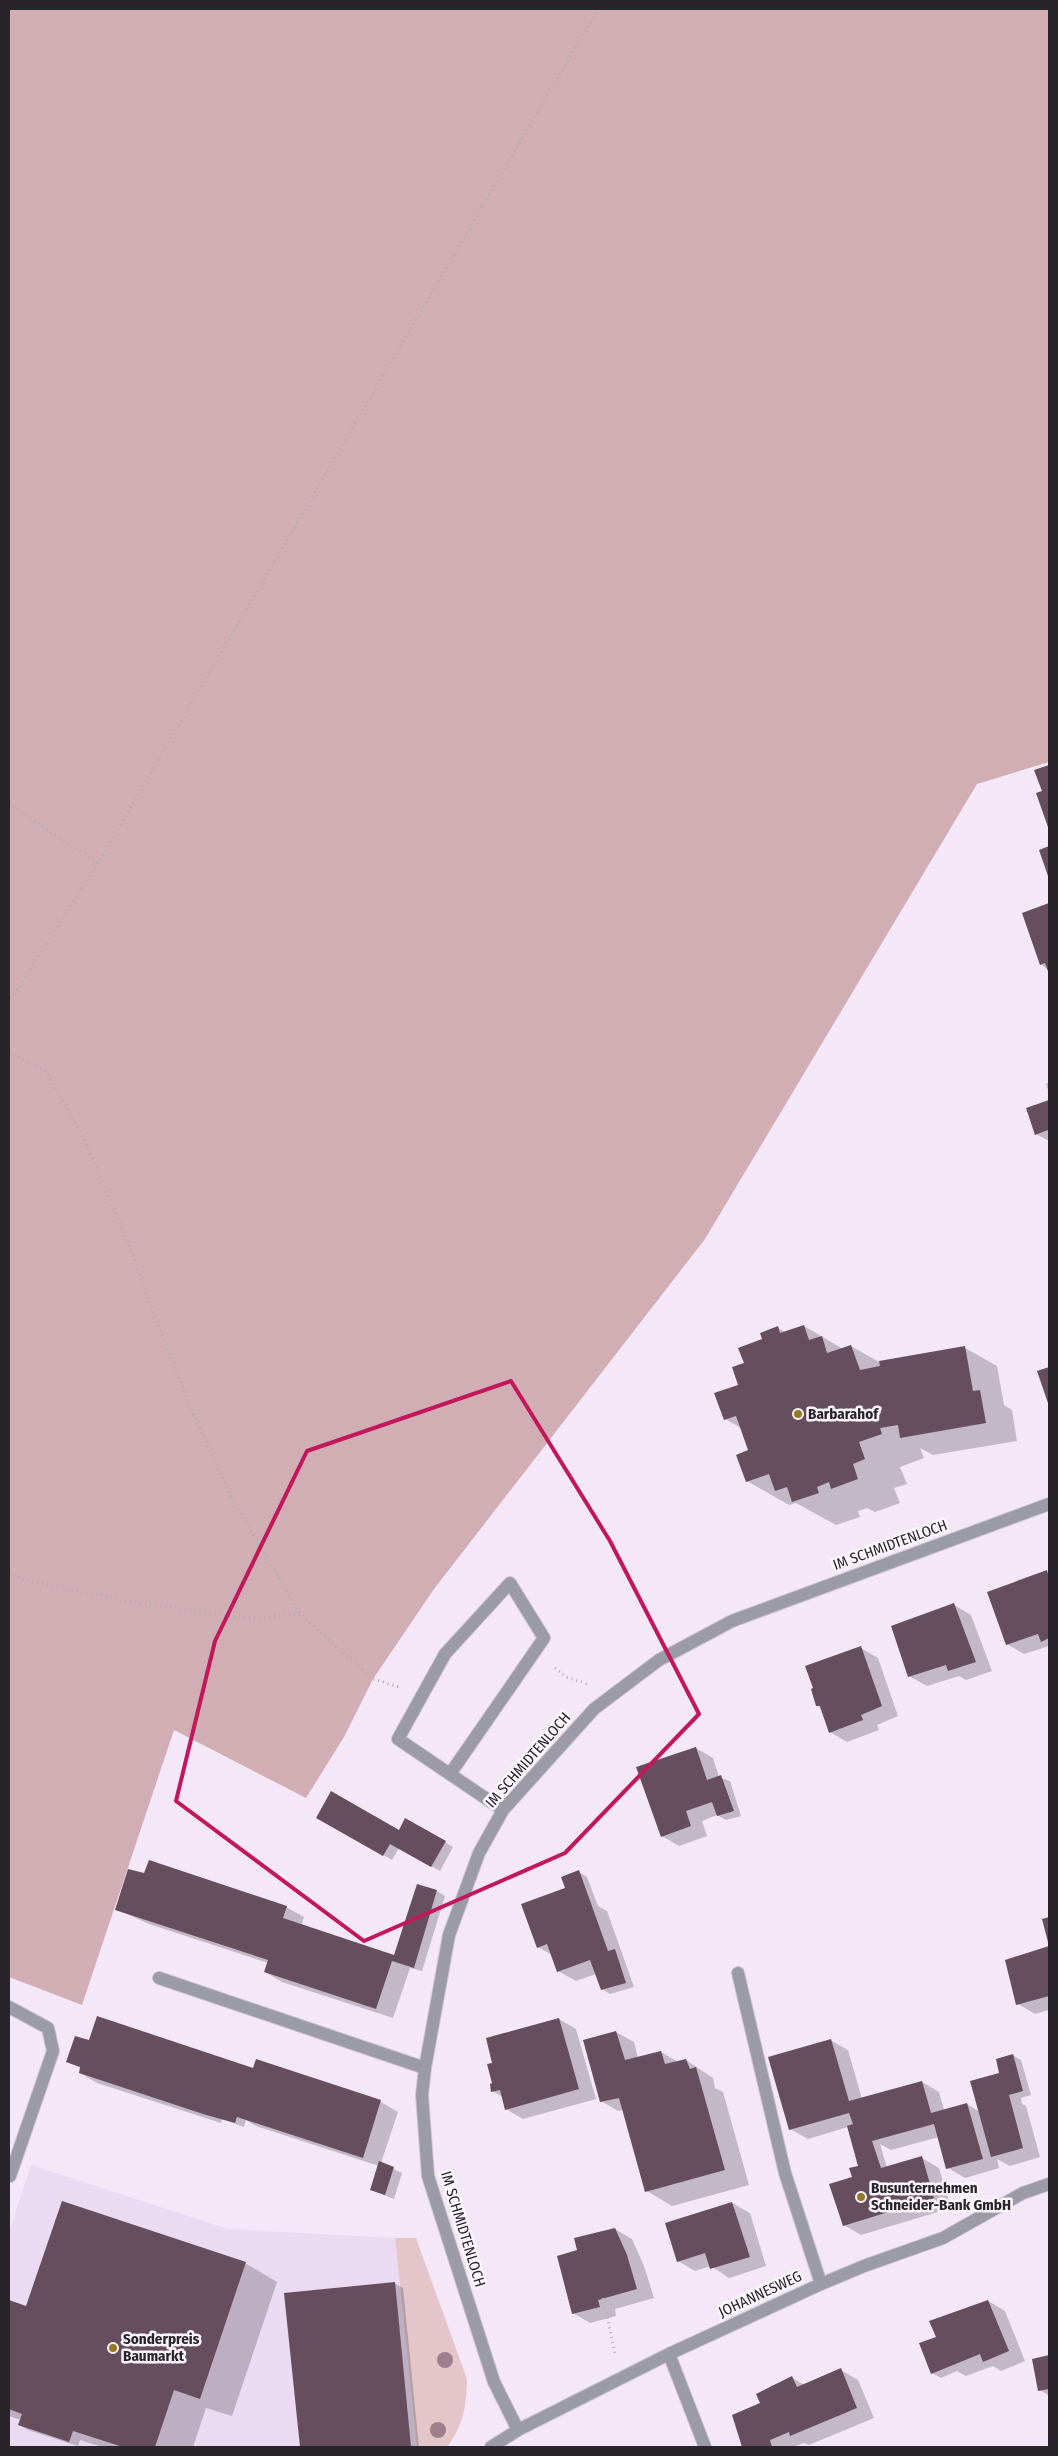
<svg xmlns="http://www.w3.org/2000/svg" width="1058" height="2456" font-family="'Fira Sans Condensed',sans-serif">
<style>
.built{fill:#eadbf2}
.green{fill:#e4c5c9}
.forest{fill:#d1aeb3}
.shadow{fill:#0003}
.building{fill:#674e5d}
.lines{fill:none;stroke-linecap:round;stroke-linejoin:round}
.service-casing{stroke:#cec4d3;stroke-width:14}
.minor-casing{stroke:#cec4d3;stroke-width:14}
.path{stroke:#b5abb9;stroke-width:3;stroke-dasharray:1 4;stroke-linecap:butt}
.service{stroke:#9b9aa7;stroke-width:12}
.minor{stroke:#9b9aa7;stroke-width:12}
.tree{fill:#9f7f8c}
.marked{fill:none;stroke:#c2185b;stroke-width:4;stroke-linejoin:round}
.poi-dot{fill:#967920;stroke:#fcf7fe;stroke-width:2}
.labels{text-anchor:middle;stroke-width:5;stroke-linejoin:round;paint-order:stroke}
.poi-label{font-size:15px;font-weight:bold;fill:#28242a;stroke:#fcf7fe;text-anchor:start}
.street-label{font-size:15px;fill:#28242a;stroke:#fcf7fe}
</style>
<rect width="100%" height="100%" fill="#f3e7f8"/>
<!-- built -->
<polygon class="built" points="31,2165 228,2229 395,2238 417,2447 9,2447 9,2232"/>
<!-- green -->
<path class="green" d="M395,2238H416L467,2379C466,2407 464,2424 447,2447H417Z"/>
<!-- forest -->
<polygon class="forest" points="9,9 1049,9 1049,762 977,784 705,1239 434,1589 373,1679 344,1737 306,1798 174,1730 82,2005 9,1977"/>
<!-- shadow -->
<g class="shadow">
<polygon points="1049,766 1049,827 1038,794 1043,792 1035,771"/>
<polygon points="1049,905 1049,971 1041,964 1023,914"/>
<polygon points="1049,1082 1049,1093 1046,1084"/>
<polygon points="1049,1101 1049,1141 1036,1134 1027,1109"/>
<polygon points="804,1326 843,1349 851,1346 879,1362 965,1348 997,1366 1004,1405 1012,1410 1017,1441 933,1455 920,1448 924,1458 900,1467 907,1484 894,1488 900,1503 875,1512 867,1508 858,1511 860,1517 836,1525 796,1503 789,1505 747,1481 749,1451 741,1428 725,1419 739,1386 746,1364 764,1340 778,1328 785,1332"/>
<polygon points="1046,1572 1049,1573 1049,1646 1024,1654 1007,1644"/>
<polygon points="954,1605 971,1615 992,1671 966,1680 959,1676 927,1686 909,1676"/>
<polygon points="861,1648 878,1658 898,1716 877,1725 879,1730 847,1742 830,1732 812,1690"/>
<polygon points="696,1748 713,1758 719,1777 730,1781 741,1816 726,1820 717,1815 702,1821 707,1836 679,1846 662,1836"/>
<polygon points="318,1817 399,1831 406,1820 453,1847 440,1871 399,1848 392,1860"/>
<polygon points="579,1872 587,1877 598,1906 607,1911 634,1987 610,1994 602,1989 596,1974 576,1981 558,1971 552,1955 538,1947 565,1889"/>
<polygon points="437,1891 445,1896 422,1971 410,1968 393,2018 282,1982 265,1972 268,1963 149,1924 116,1909 286,1907 304,1917 301,1926 395,1957"/>
<polygon points="1049,1947 1049,2010 1035,2014 1018,2004 1007,1961"/>
<polygon points="98,2018 254,2069 257,2061 381,2102 398,2112 381,2163 402,2173 394,2199 371,2190 379,2166 256,2126 246,2120 244,2127 222,2119 221,2123 97,2083 80,2073 81,2068 67,2062 88,2042"/>
<polygon points="559,2019 576,2029 596,2099 523,2119 506,2109 503,2097 492,2091 494,2064"/>
<polygon points="616,2032 634,2042 638,2058 661,2052 678,2062 686,2060 713,2078 715,2088 723,2092 749,2185 672,2206 647,2191 624,2110 618,2111 601,2101"/>
<polygon points="830,2040 848,2050 862,2099 922,2082 939,2092 944,2110 967,2104 980,2112 999,2074 1013,2055 1021,2060 1031,2095 1021,2098 1022,2104 1026,2106 1040,2157 1010,2166 997,2159 999,2168 965,2178 948,2168 939,2137 891,2150 880,2144 887,2168 922,2158 939,2168 951,2208 861,2235 844,2225 855,2177 860,2167 848,2127 808,2139 790,2129"/>
<polygon points="732,2203 750,2213 766,2266 729,2278 711,2266 695,2271 678,2261"/>
<polygon points="615,2229 632,2239 644,2266 654,2298 615,2309 616,2316 590,2323 573,2313 579,2251"/>
<polygon points="245,2263 277,2282 232,2416 206,2408 193,2447 102,2447 80,2440 78,2446 28,2430 19,2425 21,2420 9,2416 9,2302 27,2308"/>
<polygon points="394,2283 403,2288 419,2447 301,2447 286,2294"/>
<polygon points="988,2301 1005,2311 1025,2361 1001,2371 993,2366 966,2376 957,2371 941,2378 932,2373 937,2337"/>
<polygon points="1049,2356 1049,2395 1048,2395 1040,2390 1033,2360"/>
<polygon points="841,2370 858,2380 874,2418 809,2445 804,2443 793,2447 743,2447 734,2416 762,2404 771,2386 792,2378 805,2385"/>
</g>
<!-- building -->
<g class="building">
<polygon points="1049,765 1049,830 1036,793 1042,791 1034,770"/>
<polygon points="1049,846 1049,879 1039,850"/>
<polygon points="1049,903 1049,974 1045,963 1040,965 1022,913"/>
<polygon points="1049,1100 1049,1134 1048,1130 1035,1135 1026,1108"/>
<polygon points="804,1325 809,1340 822,1336 827,1353 851,1345 860,1370 880,1366 879,1361 965,1346 973,1391 980,1390 986,1423 900,1438 898,1425 880,1428 882,1434 859,1442 865,1459 853,1464 858,1479 831,1489 829,1482 817,1487 819,1493 792,1502 787,1487 775,1491 769,1474 746,1482 736,1455 748,1450 736,1416 724,1420 714,1393 738,1385 732,1367 744,1363 738,1348 762,1339 760,1333 778,1326 780,1333"/>
<polygon points="1049,1367 1049,1406 1037,1371"/>
<polygon points="1047,1570 1049,1578 1049,1638 1041,1642 1038,1634 1006,1645 987,1592"/>
<polygon points="954,1603 976,1662 948,1671 946,1665 908,1677 891,1626"/>
<polygon points="861,1646 882,1706 861,1715 863,1720 829,1733 820,1706 816,1706 811,1689 813,1688 805,1666"/>
<polygon points="696,1747 707,1780 721,1775 734,1811 717,1816 712,1802 686,1811 691,1826 661,1837 636,1767"/>
<polygon points="331,1791 399,1830 405,1818 446,1841 431,1867 390,1844 383,1856 316,1818"/>
<polygon points="149,1860 287,1906 283,1918 394,1955 417,1884 437,1890 414,1968 392,1961 376,2009 264,1972 268,1960 115,1910 128,1869 144,1873"/>
<polygon points="579,1870 608,1951 615,1949 626,1983 601,1990 590,1960 557,1972 547,1944 537,1948 521,1904 565,1888 561,1877"/>
<polygon points="1049,1917 1049,1996 1016,2005 1005,1960 1049,1946 1042,1919"/>
<polygon points="97,2016 253,2068 256,2059 381,2100 363,2158 237,2117 235,2123 203,2114 79,2073 80,2067 66,2062 75,2036 89,2040"/>
<polygon points="559,2018 579,2089 505,2110 500,2090 491,2092 490,2084 492,2083 487,2064 492,2063 486,2038"/>
<polygon points="616,2031 625,2060 661,2051 665,2064 686,2059 690,2069 696,2067 725,2170 645,2192 619,2098 600,2102 583,2040"/>
<polygon points="831,2039 849,2101 922,2081 931,2113 967,2103 983,2159 946,2169 934,2124 872,2141 881,2168 922,2156 934,2198 843,2226 829,2184 852,2177 849,2168 858,2166 847,2126 853,2124 849,2113 789,2130 768,2057"/>
<polygon points="1013,2054 1023,2091 1009,2095 1023,2148 991,2157 970,2081 999,2073 996,2059"/>
<polygon points="379,2161 394,2167 385,2195 370,2190"/>
<polygon points="62,2201 246,2262 200,2399 174,2390 155,2447 123,2447 73,2431 69,2442 18,2425 22,2414 9,2409 9,2300 26,2306"/>
<polygon points="732,2202 750,2257 710,2269 705,2253 677,2262 665,2223"/>
<polygon points="615,2228 627,2255 637,2289 598,2300 600,2307 572,2314 557,2256 577,2250 574,2238"/>
<polygon points="395,2282 411,2447 300,2447 284,2293"/>
<polygon points="988,2300 1009,2351 983,2362 980,2354 931,2374 919,2343 936,2337 929,2321"/>
<polygon points="1049,2355 1049,2389 1038,2391 1032,2359"/>
<polygon points="841,2368 857,2408 790,2436 789,2432 770,2440 772,2447 742,2447 732,2415 760,2403 756,2394 792,2376 797,2387"/>
</g>
<g class="lines">
<!-- service casing -->
<g class="service-casing">
<g id="service">
<polyline points="450,1774 544,1638 510,1583 445,1654 398,1739 503,1810"/>
<polyline points="738,1973 785,2173 821,2284"/>
<polyline points="159,1978 425,2068"/>
<polyline points="9,2007 48,2028 53,2051 10,2176"/>
</g>
</g>
<!-- minor casing -->
<g class="minor-casing">
<g id="minor">
<polyline points="669,2354 705,2447"/>
<polyline points="518,2430 494,2382 428,2176 422,2095 425,2068 449,1935 479,1853 503,1810 594,1709 659,1660 732,1621 1049,1504"/>
<polyline points="491,2447 518,2430 669,2354 821,2284 864,2266 943,2238 1023,2193 1049,2184"/>
</g>
</g>
<!-- path -->
<g class="path">
<polyline points="9,804 98,863"/>
<polyline points="9,1003 98,863 598,9"/>
<polyline points="9,1053 45,1070 84,1139 129,1244 156,1320 193,1413 232,1498 301,1615 373,1679 399,1687"/>
<polyline points="9,1573 24,1580 133,1602 243,1618 301,1615"/>
<polyline points="555,1668 566,1677 587,1684"/>
<polyline points="603,2298 615,2353"/>
</g>
<!-- service -->
<use href="#service" class="service"/>
<!-- minor -->
<use href="#minor" class="minor"/>
</g>
<!-- trees -->
<g class="tree">
<circle cx="445" cy="2360" r="8"/>
<circle cx="438" cy="2430" r="8"/>
</g>
<!-- marked area -->
<path class="marked" d="M511,1381L610,1541L699,1714L565,1853L364,1941L176,1801L215,1641L307,1451Z"/>
<!-- markers -->
<g class="poi-dot">
<circle cx="798" cy="1414" r="5"/>
<circle cx="861" cy="2197" r="5"/>
<circle cx="113" cy="2348" r="5"/>
</g>
<g class="labels">
<!-- poi labels -->
<g class="poi-label">
<text x="808" y="1419">Barbarahof</text>
<text x="871" y="2193">Busunternehmen<tspan x="871" dy="17">Schneider-Bank GmbH</tspan></text>
<text x="123" y="2344">Sonderpreis<tspan x="123" dy="17">Baumarkt</tspan></text>
</g>
<!-- street labels -->
<g class="street-label">
<text transform="translate(890 1545) rotate(-20)" y="5">IM SCHMIDTENLOCH</text>
<text transform="translate(528 1760) rotate(-49)" y="5">IM SCHMIDTENLOCH</text>
<text transform="translate(463 2229) rotate(73)" y="5">IM SCHMIDTENLOCH</text>
<text transform="translate(760 2294) rotate(-25)" y="5">JOHANNESWEG</text>
</g>
</g>
<!-- border -->
<rect width="1058" height="2456" fill="none" stroke="#28242a" stroke-width="20"/>
</svg>
